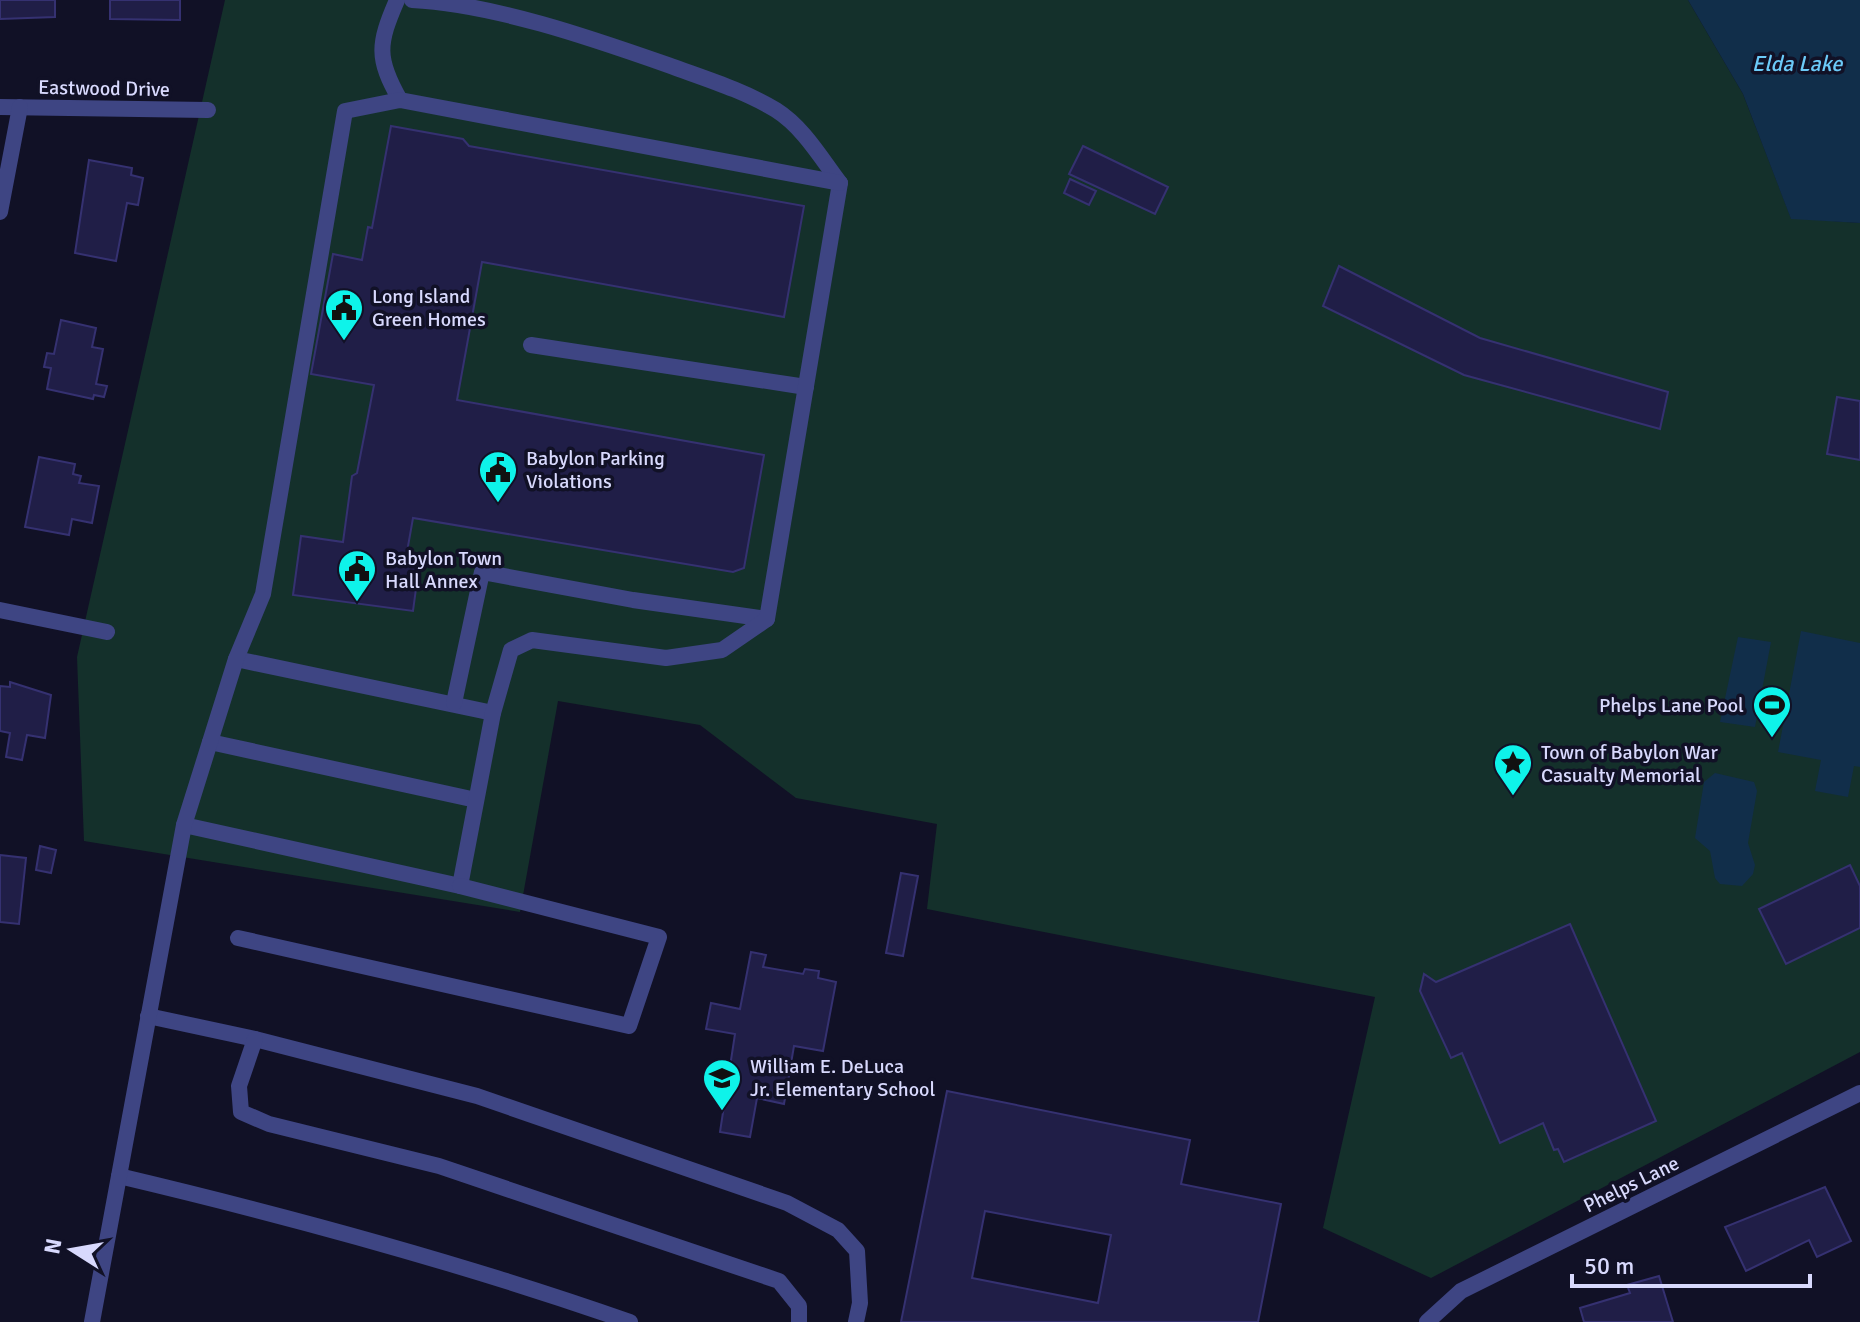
<svg xmlns="http://www.w3.org/2000/svg" width="1860" height="1322" font-family="Signika,sans-serif">
<style>
.green{fill:#14302b}
.water{fill:#112e4a}
.building{fill:#201e47;stroke:#353171;stroke-width:2;fill-rule:evenodd}
.lines{fill:none;stroke-linecap:round;stroke-linejoin:round}
.service{stroke:#3e4583;stroke-width:16}
.minor{stroke:#3e4583;stroke-width:16}
.tertiary{stroke:#3e4583;stroke-width:16}
.labels{text-anchor:middle;stroke-width:7;stroke-linejoin:round;paint-order:stroke}
.street-label{font-size:20px;fill:#d8d9fd;stroke:#111126}
.poi-label{font-size:20px;fill:#d8d9fd;stroke:#111126;text-anchor:start}
.water-label{font-size:22px;font-style:italic;fill:#6ccaf8;stroke:#111126}
</style>
<rect width="100%" height="100%" fill="#111126"/>
<!-- green -->
<polygon class="green" points="225,0 1688,0 1743,94 1791,218 1860,223 1860,1052 1431,1278 1323,1228 1375,997 927,909 937,824 796,798 700,725 558,701 520,912 84,841 77,657"/>
<!-- water -->
<g class="water">
<polygon points="1688,0 1860,0 1860,223 1791,219 1743,94"/>
<polygon points="1801,631 1860,643 1860,767 1854,766 1848,797 1815,791 1821,760 1778,752"/>
<polygon points="1738,637 1771,642 1755,727 1720,722"/>
<polygon points="1715,773 1754,782 1757,791 1748,843 1755,865 1753,874 1742,886 1720,884 1715,878 1710,851 1695,838 1704,782"/>
</g>
<!-- building -->
<g class="building">
<polygon points="0,0 55,0 55,17 0,19"/>
<polygon points="110,0 180,0 180,20 110,19"/>
<polygon points="391,126 463,139 469,146 804,206 784,317 482,262 457,400 764,455 744,568 733,572 413,518 407,552 420,559 413,611 293,595 301,536 343,542 352,476 357,473 374,385 311,374 333,254 362,260 368,227 372,228"/>
<polygon points="1083,146 1168,187 1155,214 1069,174"/>
<polygon points="89,160 132,168 131,175 143,178 138,205 127,203 116,261 75,253"/>
<polygon points="1070,179 1096,191 1089,205 1064,193"/>
<polygon points="1339,266 1480,338 1668,392 1660,429 1464,375 1323,306"/>
<polygon points="61,320 96,328 92,347 103,349 96,384 107,386 104,397 94,395 93,399 47,389 51,368 44,367 47,353 54,354"/>
<polygon points="1837,397 1860,401 1860,460 1827,454"/>
<polygon points="39,457 75,464 73,474 81,476 79,483 99,486 92,523 72,519 69,535 25,527"/>
<polygon points="10,682 51,695 45,738 27,735 22,760 6,757 10,733 0,731 0,686 10,687"/>
<polygon points="40,846 56,850 51,873 36,870"/>
<polygon points="0,855 26,858 19,924 0,922"/>
<polygon points="1850,865 1860,886 1860,928 1786,964 1759,909"/>
<polygon points="901,873 918,876 903,956 886,953"/>
<polygon points="1570,924 1656,1121 1564,1162 1558,1149 1554,1150 1543,1123 1500,1143 1462,1053 1451,1058 1420,991 1424,974 1436,982"/>
<polygon points="751,952 766,955 763,967 803,974 805,969 819,971 818,978 836,982 823,1051 794,1046 784,1104 757,1098 750,1137 720,1132 735,1034 706,1029 711,1003 740,1009"/>
<path d="M947,1091L1190,1140L1181,1184L1281,1204L1258,1322H901ZM985,1211L1111,1235L1098,1303L972,1278Z"/>
<polygon points="1825,1187 1851,1241 1817,1257 1809,1240 1746,1271 1725,1227"/>
<polygon points="1659,1276 1673,1322 1584,1322 1580,1308 1630,1293 1627,1285"/>
</g>
<g class="lines">
<!-- service -->
<g class="service">
<path d="M397,0C378,44 376,58 400,100"/>
<polyline points="531,345 806,387"/>
<polyline points="236,659 493,713"/>
<polyline points="454,703 482,572 633,600 767,619"/>
<polyline points="210,742 476,800"/>
<path d="M184,825L460,886L493,713L511,650L532,640L666,658L722,650L767,619L840,183C821,158 803,127 776,110C743,90 703,78 668,65C591,38 493,4 412,0"/>
<polyline points="238,938 629,1026 659,937 460,886"/>
<polyline points="148,1016 255,1039 477,1096 787,1203 838,1230 857,1251 860,1303 856,1322"/>
<polyline points="255,1039 239,1086 241,1112 269,1124 439,1166 779,1281 799,1306 799,1322"/>
<path d="M119,1176C292,1217 462,1263 630,1322"/>
<polyline points="92,1322 184,825 236,659 263,594 345,111 400,100 840,183"/>
</g>
<!-- minor -->
<g class="minor">
<polyline points="0,107 208,110"/>
<polyline points="0,212 20,107"/>
<polyline points="0,610 107,632"/>
</g>
<!-- tertiary -->
<polyline class="tertiary" points="1427,1322 1461,1291 1860,1093"/>
</g>
<!-- icons -->
<defs>
<g id="civic-pin" transform="scale(2)"><path d="M0 17L-7.5 6A9.5 9.5 0 1 1 7.5 6Z" fill="#0ef3ea" stroke="#111126"/><path d="M-.6-6.5H3V-4.5H.6V-3L4-1V1h2V6H-6V1h2V-1L-.6-3ZM-1.2 2.5V6h2.4V2.5Z" fill="#111"/></g>
<g id="stadium-pin" transform="scale(2)"><path d="M0 17L-7.5 6A9.5 9.5 0 1 1 7.5 6Z" fill="#0ef3ea" stroke="#111126"/><path d="M0-5a6.5 5 0 1 0 0 10a6.5 5 0 1 0 0-10ZM-3.5-1.8h7v3.6h-7Z" fill="#111"/></g>
<g id="sight-pin" transform="scale(2)"><path d="M0 17L-7.5 6A9.5 9.5 0 1 1 7.5 6Z" fill="#0ef3ea" stroke="#111126"/><path d="M0-6L1.8-2.2L6-1.7L2.9 1.2L3.7 5.4L0 3.3L-3.7 5.4L-2.9 1.2L-6-1.7L-1.8-2.2Z" fill="#111"/></g>
<g id="school-pin" transform="scale(2)"><path d="M0 17L-7.5 6A9.5 9.5 0 1 1 7.5 6Z" fill="#0ef3ea" stroke="#111126"/><path d="M0-5L7-2L0 1L-7-2ZM-4 1L0 2.5L4 1V4Q0 6-4 4Z" fill="#111"/></g>
</defs>
<g fill-rule="evenodd">
<use href="#civic-pin" x="344" y="308"/>
<use href="#civic-pin" x="498" y="470"/>
<use href="#civic-pin" x="357" y="569"/>
<use href="#stadium-pin" x="1772" y="705"/>
<use href="#sight-pin" x="1513" y="763"/>
<use href="#school-pin" x="722" y="1078"/>
</g>
<g class="labels">
<!-- street labels -->
<g class="street-label">
<text transform="translate(104 88) rotate(1)" y="7">Eastwood Drive</text>
<text transform="translate(1631 1184) rotate(-26)" y="7">Phelps Lane</text>
</g>
<!-- poi labels -->
<g class="poi-label">
<text x="372" y="303">Long Island<tspan x="372" dy="23">Green Homes</tspan></text>
<text x="526" y="465">Babylon Parking<tspan x="526" dy="23">Violations</tspan></text>
<text x="385" y="565">Babylon Town<tspan x="385" dy="23">Hall Annex</tspan></text>
<text x="1744" y="712" text-anchor="end">Phelps Lane Pool</text>
<text x="1541" y="759">Town of Babylon War<tspan x="1541" dy="23">Casualty Memorial</tspan></text>
<text x="750" y="1073">William E. DeLuca<tspan x="750" dy="23">Jr. Elementary School</tspan></text>
</g>
<!-- water labels -->
<g class="water-label">
<text x="1797" y="71">Elda Lake</text>
</g>
</g>
<!-- north arrow -->
<g transform="translate(72 1250) rotate(281)" stroke="#111126" stroke-width="6" paint-order="stroke">
<path d="M0-6L14 30L0 20L-14 30Z" fill="#d8d9fd"/>
<text y="-12" font-size="22" font-weight="bold" text-anchor="middle" fill="#d8d9fd">N</text>
</g>
<!-- scale -->
<path d="M1572 1274v12h238v-12" fill="none" stroke="#d8d9fd" stroke-width="4"/>
<text x="1584" y="1274" font-size="24" fill="#d8d9fd" stroke="#111126" stroke-width="6" paint-order="stroke">50 m</text>
</svg>
